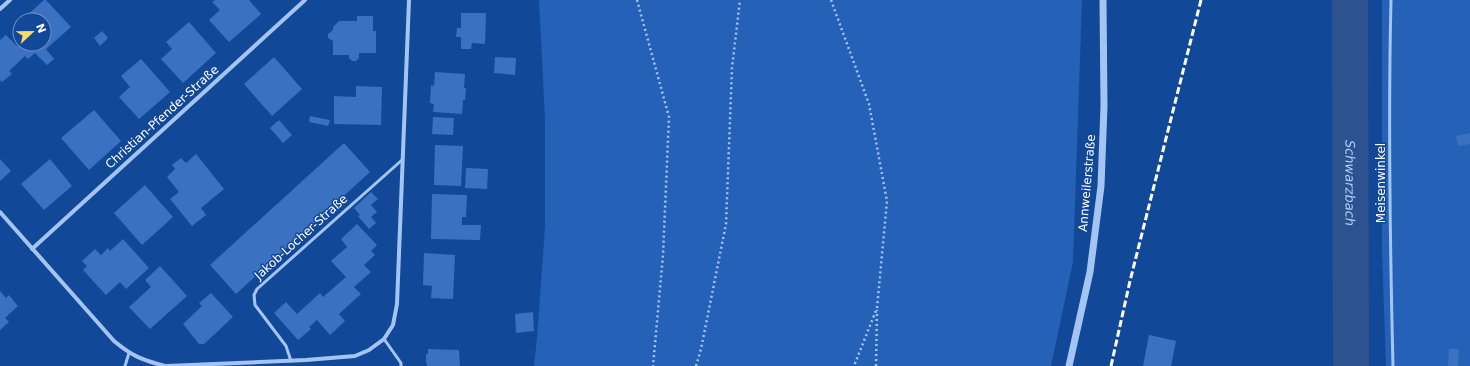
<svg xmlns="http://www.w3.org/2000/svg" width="1470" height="366" font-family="'DejaVu Sans',sans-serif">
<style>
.green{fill:#2561b7}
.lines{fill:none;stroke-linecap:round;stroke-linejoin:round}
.river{stroke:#2c538f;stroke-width:36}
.building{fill:#3b71c1}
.path{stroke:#a4c5f3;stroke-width:2.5;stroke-dasharray:2 3;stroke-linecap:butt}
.service{stroke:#a4c5f3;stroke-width:3}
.minor{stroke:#a4c5f3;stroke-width:4}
.tertiary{stroke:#a4c5f3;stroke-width:7}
.rail{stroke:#fff;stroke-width:3;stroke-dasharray:7 3;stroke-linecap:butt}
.labels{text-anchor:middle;stroke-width:3;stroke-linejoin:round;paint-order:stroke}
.street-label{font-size:12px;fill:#fff;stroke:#124898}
.water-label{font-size:13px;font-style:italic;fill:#b0cffa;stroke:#124898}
</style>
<rect width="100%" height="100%" fill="#124898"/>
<!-- green -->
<g class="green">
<polygon points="539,0 1082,0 1073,262 1051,366 534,366 537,338 545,227 545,119"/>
<polygon points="1382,0 1470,0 1470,366 1386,366 1382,251"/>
</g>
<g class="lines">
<!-- river -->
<path class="river" id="s1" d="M1350,0L1351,366"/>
</g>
<!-- building -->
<g class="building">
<polygon points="44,0 46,0 71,27 46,49 54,59 47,65 35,53 28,59 25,56 9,71 12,74 2,82 0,80 0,40 6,35 17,46 19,44 44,44 44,20 22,20"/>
<polygon points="215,0 249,0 261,14 229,42 209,20 220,10 212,2"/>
<polygon points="461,13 486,13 485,44 472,43 471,49 461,49 461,37 456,37 457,28 461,28"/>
<polygon points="357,16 373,16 373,31 376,31 376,53 359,53 359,58 356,61 352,61 349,58 349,55 333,55 333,41 328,38 328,34 333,30 333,27 339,21 357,21"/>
<polygon points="189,22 216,53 183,83 161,59 172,49 166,42"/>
<polygon points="102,31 108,38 100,46 94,38"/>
<polygon points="274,57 302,89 272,116 244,84"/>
<polygon points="495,57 516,58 515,75 494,73"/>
<polygon points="141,59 170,92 139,119 119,97 130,87 121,76"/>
<polygon points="435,72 465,74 464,88 466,88 465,100 463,100 462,114 433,112 434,104 430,103 431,85 434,86"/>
<polygon points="356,86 382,87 381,125 334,124 334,96 356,97"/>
<polygon points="94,110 121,141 89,170 61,138"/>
<polygon points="310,116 330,120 328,126 309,122"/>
<polygon points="433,117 454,118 453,135 432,134"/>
<polygon points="279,120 292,135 283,143 270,128"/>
<polygon points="1470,133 1470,144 1458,146 1456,136"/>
<polygon points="344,143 370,172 236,294 210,265"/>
<polygon points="435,145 463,146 461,186 434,185"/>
<polygon points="196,154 224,189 201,208 206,215 192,226 170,199 179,192 167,177 175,169 172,165 181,158 186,163"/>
<polygon points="0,159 11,171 0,181"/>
<polygon points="50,159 72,186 44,210 21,184"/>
<polygon points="466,168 488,169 487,189 465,188"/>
<polygon points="145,185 173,217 142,245 114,213"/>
<polygon points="371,192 378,199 371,205 377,212 371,217 376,223 369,229 358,216 360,215 354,208"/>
<polygon points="432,194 467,195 466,217 462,217 462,225 481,225 480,240 431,239"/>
<polygon points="357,224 377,245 371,251 375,255 364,265 371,272 354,287 361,294 339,314 345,321 330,335 317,320 309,327 311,329 298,340 274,313 286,302 297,314 320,293 323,297 346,277 331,261 347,247 341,239"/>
<polygon points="123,239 149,268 126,289 120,282 106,295 83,270 87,266 82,261 95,249 101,255 108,248 110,251"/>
<polygon points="424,253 455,255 453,299 431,298 432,286 423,285"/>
<polygon points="160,266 187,296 150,329 129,307 151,287 145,280"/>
<polygon points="0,291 6,298 9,295 18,306 5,318 9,322 0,330"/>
<polygon points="211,293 233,317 204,344 199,344 183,324 202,306 199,303"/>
<polygon points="533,312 534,331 516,333 515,314"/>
<polygon points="1149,335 1176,341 1171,366 1143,366"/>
<polygon points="428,349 459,350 460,366 427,366 427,363 426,363 426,354 428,354"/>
<polygon points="1449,349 1459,349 1458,366 1448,366"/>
</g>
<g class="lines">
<!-- path -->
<g class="path">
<polyline points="637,0 669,117 663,255 653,366"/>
<polyline points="831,0 869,104 887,201 877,308 854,366"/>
<polyline points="696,366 701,349 726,224 732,68 740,0"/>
<polyline points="876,366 877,310"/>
</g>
<!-- service -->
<g class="service">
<path d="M1391,0C1388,122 1390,244 1393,366"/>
<polyline points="384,339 401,363 401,366"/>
<polyline points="291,361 286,346 255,305 254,295 257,289 402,160"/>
<polyline points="125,366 129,353"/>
</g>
<!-- minor -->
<g class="minor">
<polyline points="0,9 10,0"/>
<path d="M0,212L114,341C132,356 142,360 165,366"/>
<polyline points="32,249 305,0"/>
<polyline points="167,366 306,360 355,356 369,350 384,339 393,325 397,304 409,0"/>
</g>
<!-- tertiary -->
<polyline class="tertiary" points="1069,366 1090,272 1101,186 1104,106 1103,0"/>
<!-- rail -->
<polyline class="rail" points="1111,366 1130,281 1201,0"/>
</g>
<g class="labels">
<!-- street labels -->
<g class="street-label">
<text transform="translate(162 117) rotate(-42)" y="4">Christian-Pfender-Straße</text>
<text transform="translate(1087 183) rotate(-85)" y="4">Annweilerstraße</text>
<text transform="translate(1381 183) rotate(-90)" y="4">Meisenwinkel</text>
<text transform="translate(301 237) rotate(-42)" y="4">Jakob-Locher-Straße</text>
</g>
<!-- water labels -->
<g class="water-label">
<text dy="5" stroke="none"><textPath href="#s1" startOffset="183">Schwarzbach</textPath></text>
</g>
</g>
<!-- north arrow -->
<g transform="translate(32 32) rotate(68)"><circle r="19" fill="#124898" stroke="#7191c1"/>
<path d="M0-3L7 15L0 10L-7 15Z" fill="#ffd966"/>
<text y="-6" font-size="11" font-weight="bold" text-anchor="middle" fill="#ffffff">N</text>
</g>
</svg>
